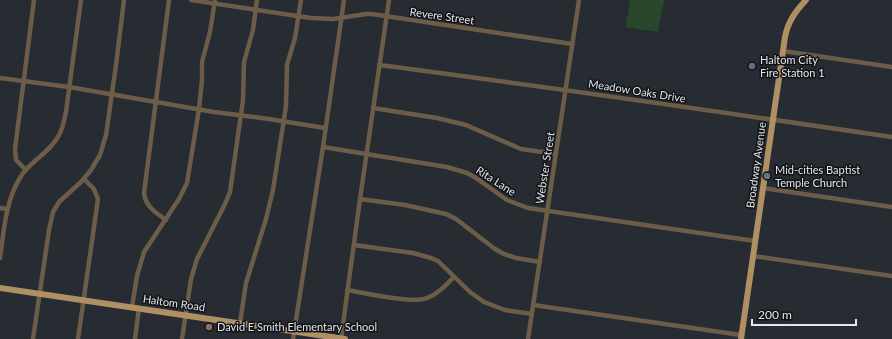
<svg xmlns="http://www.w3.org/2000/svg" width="892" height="339" font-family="Lato,sans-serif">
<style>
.green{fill:#2a472b}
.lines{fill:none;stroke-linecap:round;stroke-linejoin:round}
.minor{stroke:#6d5d48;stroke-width:4.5}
.major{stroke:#af8f63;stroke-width:6}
.service-dot{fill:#5c6f8a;stroke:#111316;stroke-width:1.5}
.worship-dot{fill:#6b7280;stroke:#111316;stroke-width:1.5}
.education-dot{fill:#8d6e63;stroke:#111316;stroke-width:1.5}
.labels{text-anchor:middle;stroke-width:3;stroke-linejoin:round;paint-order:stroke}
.street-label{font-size:11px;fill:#e3e6ea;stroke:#111316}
.poi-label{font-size:11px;fill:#e3e6ea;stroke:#111316;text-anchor:start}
</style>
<rect width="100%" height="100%" fill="#272b32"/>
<!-- green -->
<polygon class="green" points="630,0 664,0 658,32 626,27"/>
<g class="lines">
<!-- minor -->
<g class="minor">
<polyline points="191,0 311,18 333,19 366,14 372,14 572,44"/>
<polyline points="783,51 892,67"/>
<path d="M379,65C550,87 721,112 892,137"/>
<polyline points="0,78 69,87 214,112 269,119 325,128"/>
<polyline points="373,108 437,118 466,125 521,149 556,154"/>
<polyline points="323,147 447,167 467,173 476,178 507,200 528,208 755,241"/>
<polyline points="26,170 16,160 15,149 34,0"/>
<polyline points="763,188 892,207"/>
<polyline points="360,199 405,205 446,214 456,219 495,249 504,254 516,258 540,262"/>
<polyline points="0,208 7,209"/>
<path d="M166,220C156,213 145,206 144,193L169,0"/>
<polyline points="354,245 413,253 431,258 438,261 470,292 484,302 505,310 532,314"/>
<polyline points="753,256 892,276"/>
<path d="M0,258C4,229 6,197 23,173C34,159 51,151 59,135C63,128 64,120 66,112L81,0"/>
<path d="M347,290C365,293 413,304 427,298C438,294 446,285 454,277"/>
<polyline points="533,305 741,335"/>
<polyline points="132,307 137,276 144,252 179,199 187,183 199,109 202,80 202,62 210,32 215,0"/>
<polyline points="240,323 246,283 266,219 273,190 286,106 287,65 295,38 301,0"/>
<polyline points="33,339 49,230 53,212 59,202 81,182 91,170 100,155 106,135 116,65 124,0"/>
<polyline points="78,339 98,199 94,189 84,179"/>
<polyline points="135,339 139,308"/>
<polyline points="182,339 191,279 197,259 225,204 230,192 243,100 244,62 253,30 257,0"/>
<polyline points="293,339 323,147 344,0"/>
<polyline points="341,339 360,199 389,0"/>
<polyline points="528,339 579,0"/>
</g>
<!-- major -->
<g class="major">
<polyline points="0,288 345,339"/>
<path d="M741,339L785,37C788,21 796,11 806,0"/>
</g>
</g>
<!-- markers -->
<circle class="service-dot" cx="752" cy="66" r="4"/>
<circle class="worship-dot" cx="767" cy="176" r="4"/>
<circle class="education-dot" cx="209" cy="327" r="4"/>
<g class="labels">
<!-- street labels -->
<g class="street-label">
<text transform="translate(442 16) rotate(8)" y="4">Revere Street</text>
<text transform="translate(637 91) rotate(9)" y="4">Meadow Oaks Drive</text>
<text transform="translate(756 165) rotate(-82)" y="4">Broadway Avenue</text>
<text transform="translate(545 168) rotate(-81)" y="4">Webster Street</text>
<text transform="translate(496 181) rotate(33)" y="4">Rita Lane</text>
<text transform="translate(174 303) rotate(8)" y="4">Haltom Road</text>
</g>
<!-- poi labels -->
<g class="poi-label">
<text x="760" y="64">Haltom City<tspan x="760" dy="13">Fire Station 1</tspan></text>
<text x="775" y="174">Mid-cities Baptist<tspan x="775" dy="13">Temple Church</tspan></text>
<text x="217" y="331">David E Smith Elementary School</text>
</g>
</g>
<!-- scale -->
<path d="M752 319v6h104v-6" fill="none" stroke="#e3e6ea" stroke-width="2"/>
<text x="758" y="319" font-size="12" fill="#e3e6ea" stroke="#111316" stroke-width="3" paint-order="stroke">200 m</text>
</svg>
